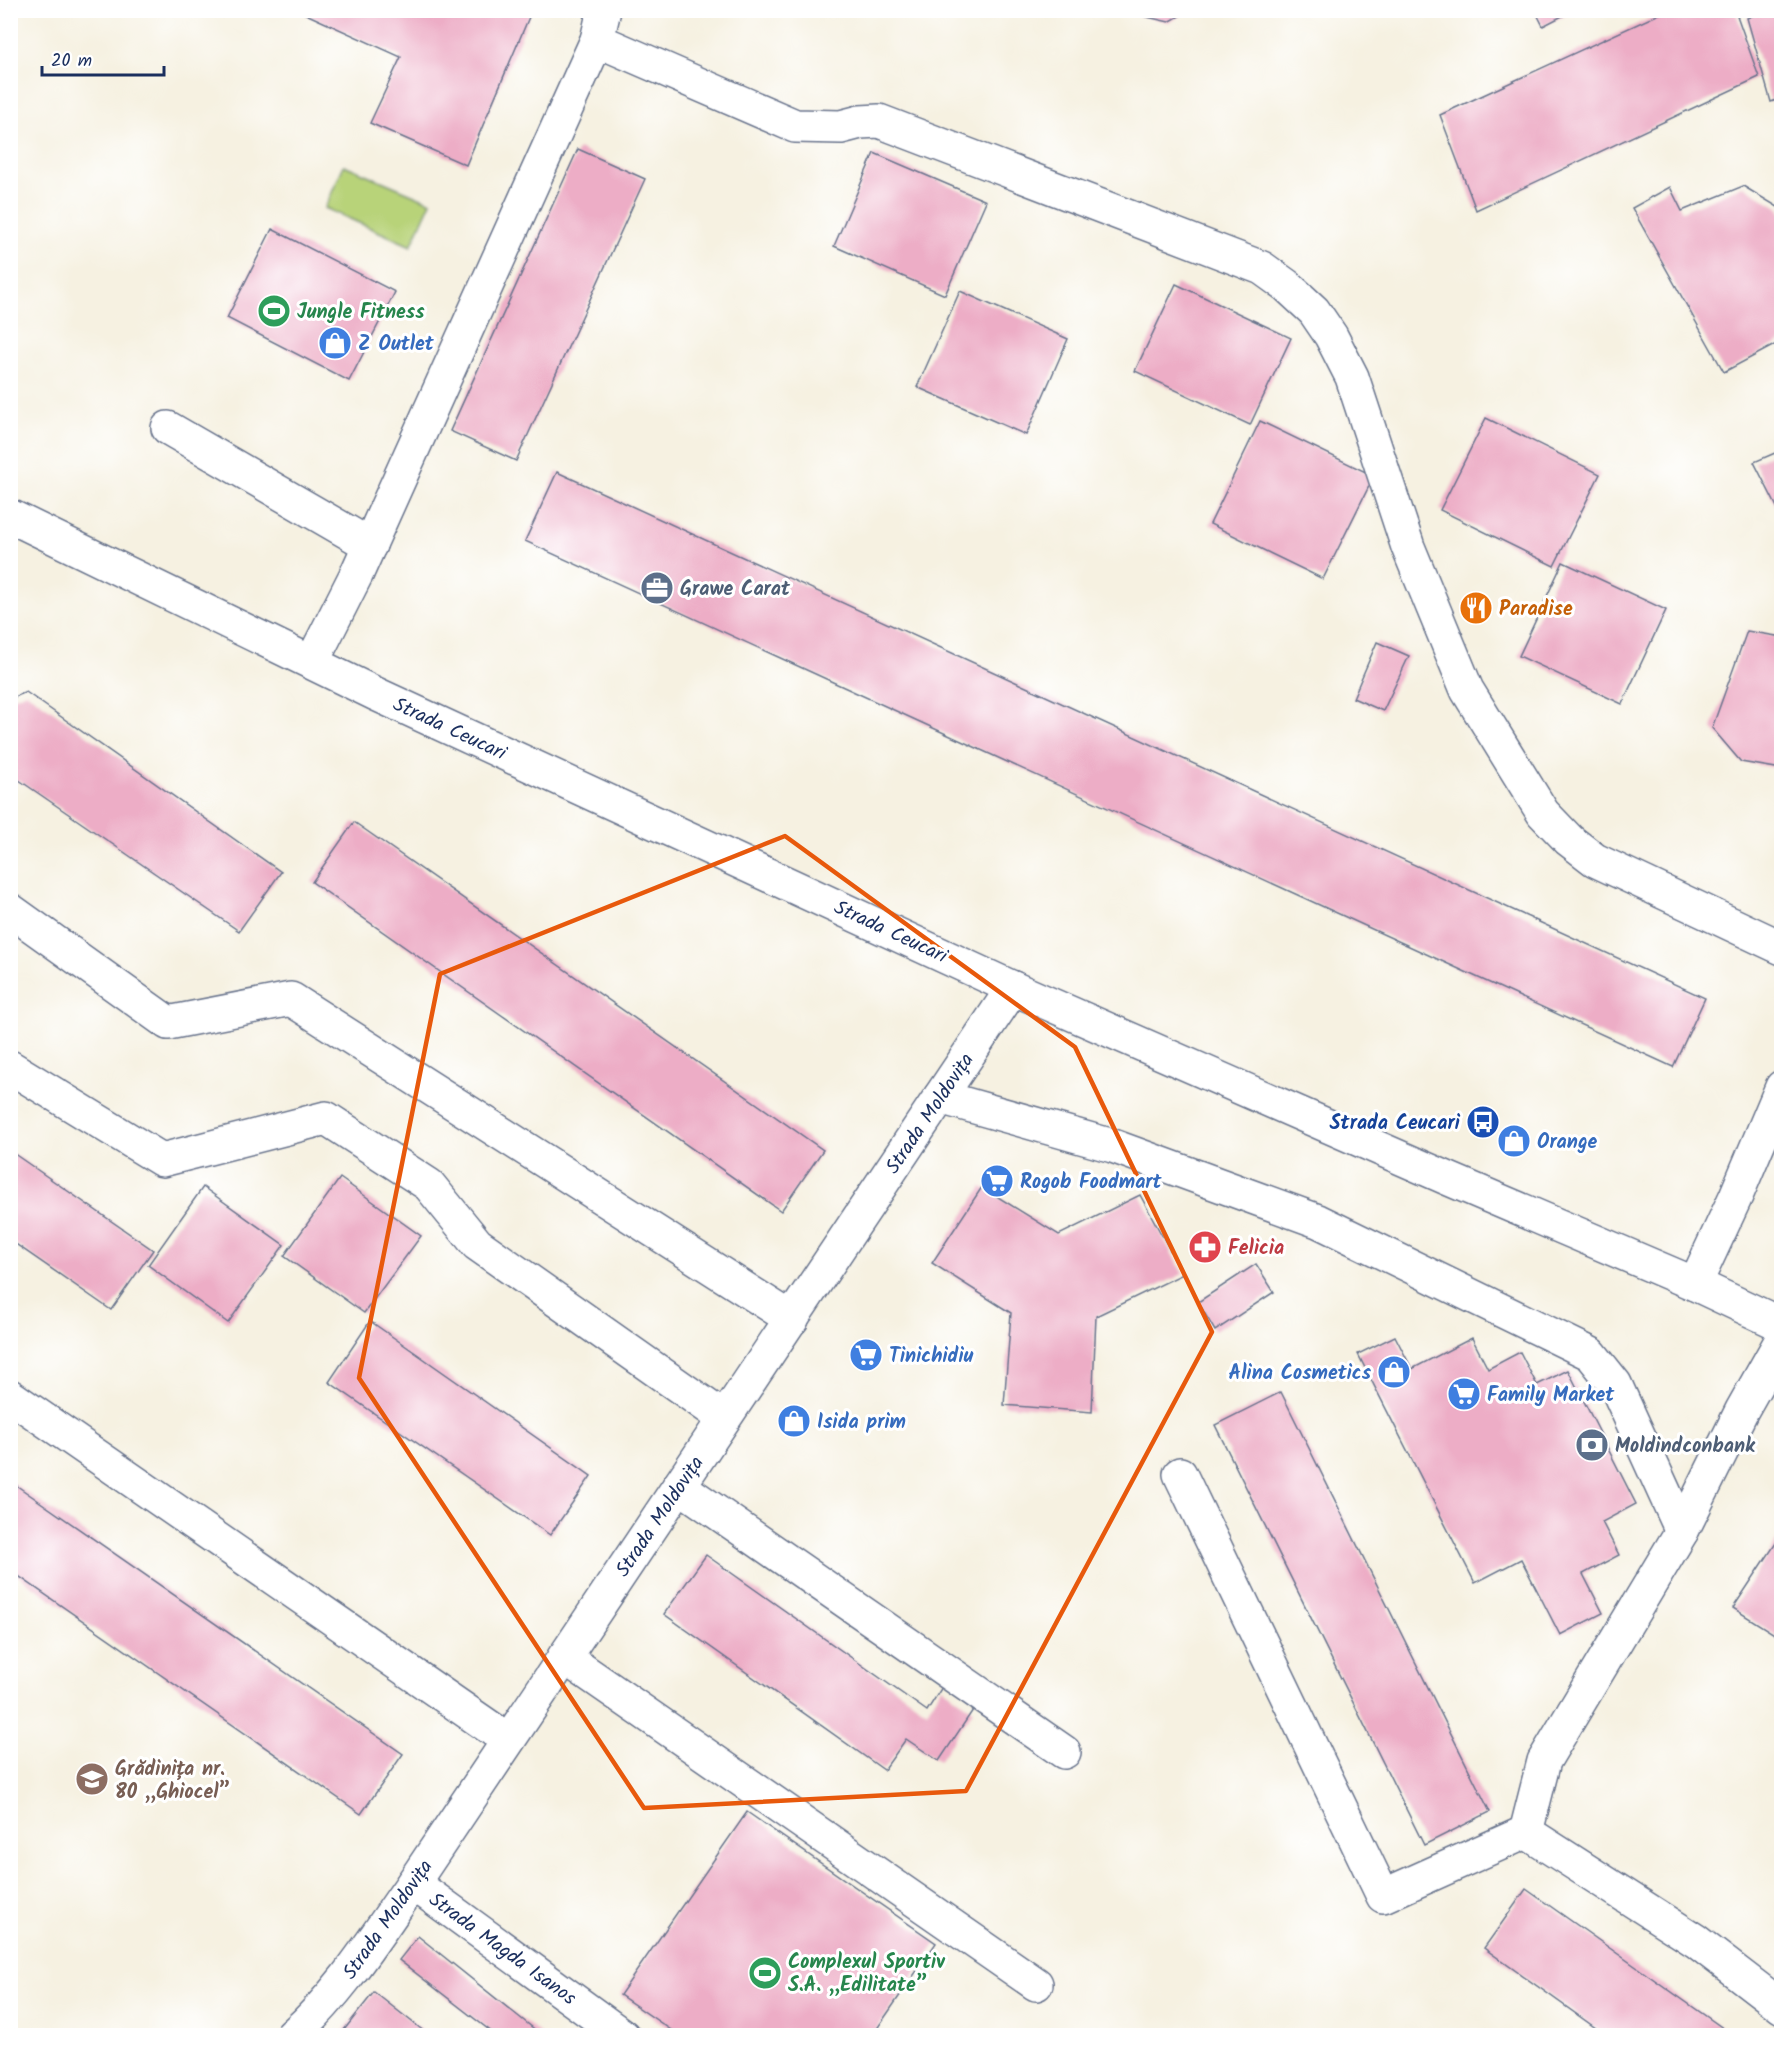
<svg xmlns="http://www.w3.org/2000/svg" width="1792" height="2046" font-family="Kalam,sans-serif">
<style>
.green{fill:#b8d379;stroke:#6a816c;stroke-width:1.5}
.building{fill:#edadc6}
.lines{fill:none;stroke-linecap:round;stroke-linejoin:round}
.minor-casing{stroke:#68738c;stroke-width:36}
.minor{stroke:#fff;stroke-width:33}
.marked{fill:none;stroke:#e8590c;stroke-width:4.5;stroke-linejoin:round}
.labels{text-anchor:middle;stroke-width:6;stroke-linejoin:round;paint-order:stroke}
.leisure-label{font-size:20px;font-weight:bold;fill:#27864d;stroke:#fff;text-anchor:start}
.shop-label{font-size:20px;font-weight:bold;fill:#366cbe;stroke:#fff;text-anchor:start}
.service-label{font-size:20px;font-weight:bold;fill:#4e5e75;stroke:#fff;text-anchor:start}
.food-label{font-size:20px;font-weight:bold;fill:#c56008;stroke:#fff;text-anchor:start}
.street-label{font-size:20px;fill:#1b2f5e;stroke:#fff}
.transit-label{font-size:20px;font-weight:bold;fill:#164399;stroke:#fff;text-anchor:end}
.health-label{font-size:20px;font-weight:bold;fill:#be3a42;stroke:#fff;text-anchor:start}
.education-label{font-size:20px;font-weight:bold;fill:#785e54;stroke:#fff;text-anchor:start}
</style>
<rect width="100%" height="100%" fill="#fff"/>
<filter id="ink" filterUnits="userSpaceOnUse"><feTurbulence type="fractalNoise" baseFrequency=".0167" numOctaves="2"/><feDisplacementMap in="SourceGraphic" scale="12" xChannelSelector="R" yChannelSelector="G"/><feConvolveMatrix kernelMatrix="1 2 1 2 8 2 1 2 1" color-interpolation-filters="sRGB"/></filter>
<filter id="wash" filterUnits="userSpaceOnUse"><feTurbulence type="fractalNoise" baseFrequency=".008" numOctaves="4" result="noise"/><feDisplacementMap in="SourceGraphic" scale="24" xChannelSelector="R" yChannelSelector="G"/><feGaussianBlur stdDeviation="1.35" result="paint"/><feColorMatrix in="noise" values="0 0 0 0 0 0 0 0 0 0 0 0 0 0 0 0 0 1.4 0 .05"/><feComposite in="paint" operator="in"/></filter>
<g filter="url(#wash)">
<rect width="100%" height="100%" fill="#f6f1e1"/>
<!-- green -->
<polygon class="green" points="344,165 431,202 411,246 325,208"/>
<g id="blocks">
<!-- building -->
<g class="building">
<polygon points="297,10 532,10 466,165 370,123 401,57"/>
<polygon points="1116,10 1190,10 1169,22"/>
<polygon points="1535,10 1574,10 1543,26"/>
<polygon points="1668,10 1735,10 1759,77 1476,210 1440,115"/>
<polygon points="1766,10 1782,10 1782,98 1771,102 1747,18"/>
<polygon points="578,149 645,179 516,461 450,431"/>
<polygon points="874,153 986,201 945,295 834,246"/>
<polygon points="1743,186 1778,207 1782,213 1782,341 1724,372 1632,208 1670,187 1682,211"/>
<polygon points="272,229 395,292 349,381 227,318"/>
<polygon points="1176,284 1291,338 1250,425 1135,371"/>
<polygon points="960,291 1068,339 1026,435 917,387"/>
<polygon points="1486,418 1600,474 1554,566 1440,510"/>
<polygon points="1260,421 1374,476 1323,579 1210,524"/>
<polygon points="1782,450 1782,517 1754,462"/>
<polygon points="557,472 1705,998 1673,1067 525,541"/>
<polygon points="1563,562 1666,610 1622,704 1519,656"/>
<polygon points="1747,631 1782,637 1782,769 1741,762 1712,728"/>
<polygon points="1377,642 1409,656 1383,711 1353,698"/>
<polygon points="26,692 281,872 239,931 19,780 10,784 10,699"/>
<polygon points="354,822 823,1150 781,1211 312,882"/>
<polygon points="10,1151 153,1250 111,1310 10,1240"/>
<polygon points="340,1178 421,1236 364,1313 284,1256"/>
<polygon points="203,1187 284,1245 228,1323 148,1265"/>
<polygon points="982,1187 1059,1235 1140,1195 1183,1274 1096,1316 1092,1412 1004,1405 1011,1313 932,1263"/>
<polygon points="1256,1264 1274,1292 1215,1331 1198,1302"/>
<polygon points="370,1321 591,1476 550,1535 329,1382"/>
<polygon points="1395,1336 1412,1369 1472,1338 1488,1369 1520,1352 1537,1385 1568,1370 1636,1504 1602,1522 1619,1555 1583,1574 1603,1613 1560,1635 1521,1559 1475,1583 1358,1354"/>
<polygon points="1281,1392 1490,1812 1424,1845 1215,1425"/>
<polygon points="10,1481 403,1754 361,1814 10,1570"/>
<polygon points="1782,1534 1782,1639 1733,1608"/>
<polygon points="706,1555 927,1711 942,1687 973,1710 939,1761 906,1739 884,1770 664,1614"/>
<polygon points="747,1812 936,1943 872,2036 680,2036 620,1995"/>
<polygon points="1526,1889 1734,2036 1607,2036 1484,1948"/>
<polygon points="418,1936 543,2036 497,2036 399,1960"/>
<polygon points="374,1992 430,2036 351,2036 344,2030"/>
</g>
</g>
</g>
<g filter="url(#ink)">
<use href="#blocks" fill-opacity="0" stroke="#68738c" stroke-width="1.5"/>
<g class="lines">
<!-- minor casing -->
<g class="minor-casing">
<g id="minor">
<polyline points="597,40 795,126 841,127 860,122 879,121 1262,268 1287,286 1314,311 1331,336 1352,377 1408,547 1467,690 1543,813 1569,840 1595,860 1782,948"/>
<polyline points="168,428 370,545"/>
<polyline points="10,516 376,694 1013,988 1449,1179 1695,1284 1782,1325"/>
<polyline points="312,662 357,573 597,40 604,10"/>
<polyline points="10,910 168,1023 291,999 792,1319"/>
<polyline points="10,1067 162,1160 326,1118 429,1185 477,1244 724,1418"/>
<polyline points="940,1097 1113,1146 1318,1221 1591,1354 1615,1384 1682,1531"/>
<polyline points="1695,1284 1736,1196 1782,1087"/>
<polyline points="10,1396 508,1740"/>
<polyline points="1180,1474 1383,1896 1526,1832 1696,1941 1782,2007"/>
<polyline points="679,1486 1064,1752"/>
<polyline points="564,1657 1036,1984"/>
<polyline points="1526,1832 1544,1761 1682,1531 1742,1410 1782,1339"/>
<polyline points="413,1883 623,2036"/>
<path d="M292,2036C342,1991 375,1937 413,1883L1013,988"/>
</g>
</g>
<!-- minor -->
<use href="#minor" class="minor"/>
</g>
</g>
<!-- marked area -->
<path class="marked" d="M785,836L1075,1047L1212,1332L966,1791L644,1808L359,1378L440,974Z"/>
<!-- icons -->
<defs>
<g id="stadium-disc" transform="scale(1.725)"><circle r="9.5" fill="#2e9e5b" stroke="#fff"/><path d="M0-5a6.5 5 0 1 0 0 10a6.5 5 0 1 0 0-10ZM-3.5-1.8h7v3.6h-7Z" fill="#fff"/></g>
<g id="shop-disc" transform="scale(1.725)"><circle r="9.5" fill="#3f7fe0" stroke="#fff"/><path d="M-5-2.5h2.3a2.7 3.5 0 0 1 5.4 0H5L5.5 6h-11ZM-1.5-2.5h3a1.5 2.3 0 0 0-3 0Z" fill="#fff"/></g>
<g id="office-disc" transform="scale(1.725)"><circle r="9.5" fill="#5c6f8a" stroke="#fff"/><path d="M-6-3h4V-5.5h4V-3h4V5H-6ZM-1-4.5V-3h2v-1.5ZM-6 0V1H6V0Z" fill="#fff"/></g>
<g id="restaurant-disc" transform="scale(1.725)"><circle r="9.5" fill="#e8710a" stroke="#fff"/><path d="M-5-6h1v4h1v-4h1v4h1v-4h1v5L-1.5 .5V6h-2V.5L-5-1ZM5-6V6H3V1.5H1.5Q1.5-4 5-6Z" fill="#fff"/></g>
<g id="bus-disc" transform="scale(1.725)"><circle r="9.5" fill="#1a4fb4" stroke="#fff"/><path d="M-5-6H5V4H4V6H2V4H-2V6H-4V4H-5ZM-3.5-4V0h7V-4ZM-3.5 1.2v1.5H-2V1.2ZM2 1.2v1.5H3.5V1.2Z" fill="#fff"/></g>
<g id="supermarket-disc" transform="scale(1.725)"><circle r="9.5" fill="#3f7fe0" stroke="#fff"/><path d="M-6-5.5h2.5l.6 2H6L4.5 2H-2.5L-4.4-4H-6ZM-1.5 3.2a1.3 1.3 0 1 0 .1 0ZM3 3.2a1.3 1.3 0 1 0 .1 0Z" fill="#fff"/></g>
<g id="pharmacy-disc" transform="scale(1.725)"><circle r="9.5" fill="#e0444e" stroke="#fff"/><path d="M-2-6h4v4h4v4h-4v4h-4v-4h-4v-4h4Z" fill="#fff"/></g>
<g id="bank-disc" transform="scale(1.725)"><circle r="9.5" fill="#5c6f8a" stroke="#fff"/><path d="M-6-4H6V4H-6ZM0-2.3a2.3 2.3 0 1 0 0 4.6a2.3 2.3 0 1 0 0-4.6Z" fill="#fff"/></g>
<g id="school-disc" transform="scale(1.725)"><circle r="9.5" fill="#8d6e63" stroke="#fff"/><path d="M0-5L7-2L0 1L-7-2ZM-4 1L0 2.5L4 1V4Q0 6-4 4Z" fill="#fff"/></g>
</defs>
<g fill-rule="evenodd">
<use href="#stadium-disc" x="274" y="311"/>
<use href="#shop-disc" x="335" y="343"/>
<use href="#office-disc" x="657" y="588"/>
<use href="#restaurant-disc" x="1476" y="608"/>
<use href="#bus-disc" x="1483" y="1122"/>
<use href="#shop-disc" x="1514" y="1141"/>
<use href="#supermarket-disc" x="997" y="1181"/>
<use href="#pharmacy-disc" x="1205" y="1247"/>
<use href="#supermarket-disc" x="866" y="1355"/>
<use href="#shop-disc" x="1394" y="1372"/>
<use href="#supermarket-disc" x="1464" y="1394"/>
<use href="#shop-disc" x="794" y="1421"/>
<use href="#bank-disc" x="1592" y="1445"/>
<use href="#school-disc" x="92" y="1779"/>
<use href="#stadium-disc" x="765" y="1973"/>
</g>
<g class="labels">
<!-- leisure labels -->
<g class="leisure-label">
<text x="297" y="318">Jungle Fitness</text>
<text x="788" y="1968">Complexul Sportiv<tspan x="788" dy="23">S.A. „Edilitate”</tspan></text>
</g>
<!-- shop labels -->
<g class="shop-label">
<text x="358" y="350">Z Outlet</text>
<text x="1537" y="1148">Orange</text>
<text x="1020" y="1188">Rogob Foodmart</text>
<text x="889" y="1362">Tinichidiu</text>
<text x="1371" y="1379" text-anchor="end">Alina Cosmetics</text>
<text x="1487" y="1401">Family Market</text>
<text x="817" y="1428">Isida prim</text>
</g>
<!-- service labels -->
<g class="service-label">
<text x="680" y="595">Grawe Carat</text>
<text x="1615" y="1452">Moldindconbank</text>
</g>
<!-- food labels -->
<g class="food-label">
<text x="1499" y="615">Paradise</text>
</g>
<!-- street labels -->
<g class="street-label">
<text transform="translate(450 728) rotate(25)" y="7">Strada Ceucari</text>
<text transform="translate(891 931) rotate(25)" y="7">Strada Ceucari</text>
<text transform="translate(929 1113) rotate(-56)" y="7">Strada Moldovița</text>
<text transform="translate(659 1516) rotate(-56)" y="7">Strada Moldovița</text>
<text transform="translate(387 1919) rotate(-55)" y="7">Strada Moldovița</text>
<text transform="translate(503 1948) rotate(36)" y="7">Strada Magda Isanos</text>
</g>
<!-- transit labels -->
<g class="transit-label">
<text x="1460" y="1129">Strada Ceucari</text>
</g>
<!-- health labels -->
<g class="health-label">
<text x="1228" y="1254">Felicia</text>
</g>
<!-- education labels -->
<g class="education-label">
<text x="115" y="1775">Grădinița nr.<tspan x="115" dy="23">80 „Ghiocel”</tspan></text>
</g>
</g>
<!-- margin -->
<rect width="1792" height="2046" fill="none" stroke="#fff" stroke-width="36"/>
<!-- scale -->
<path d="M42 66v9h122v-9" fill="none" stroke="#1b2f5e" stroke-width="3"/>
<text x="51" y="66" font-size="18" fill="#1b2f5e" stroke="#ffffff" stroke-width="4.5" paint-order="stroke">20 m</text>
</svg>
